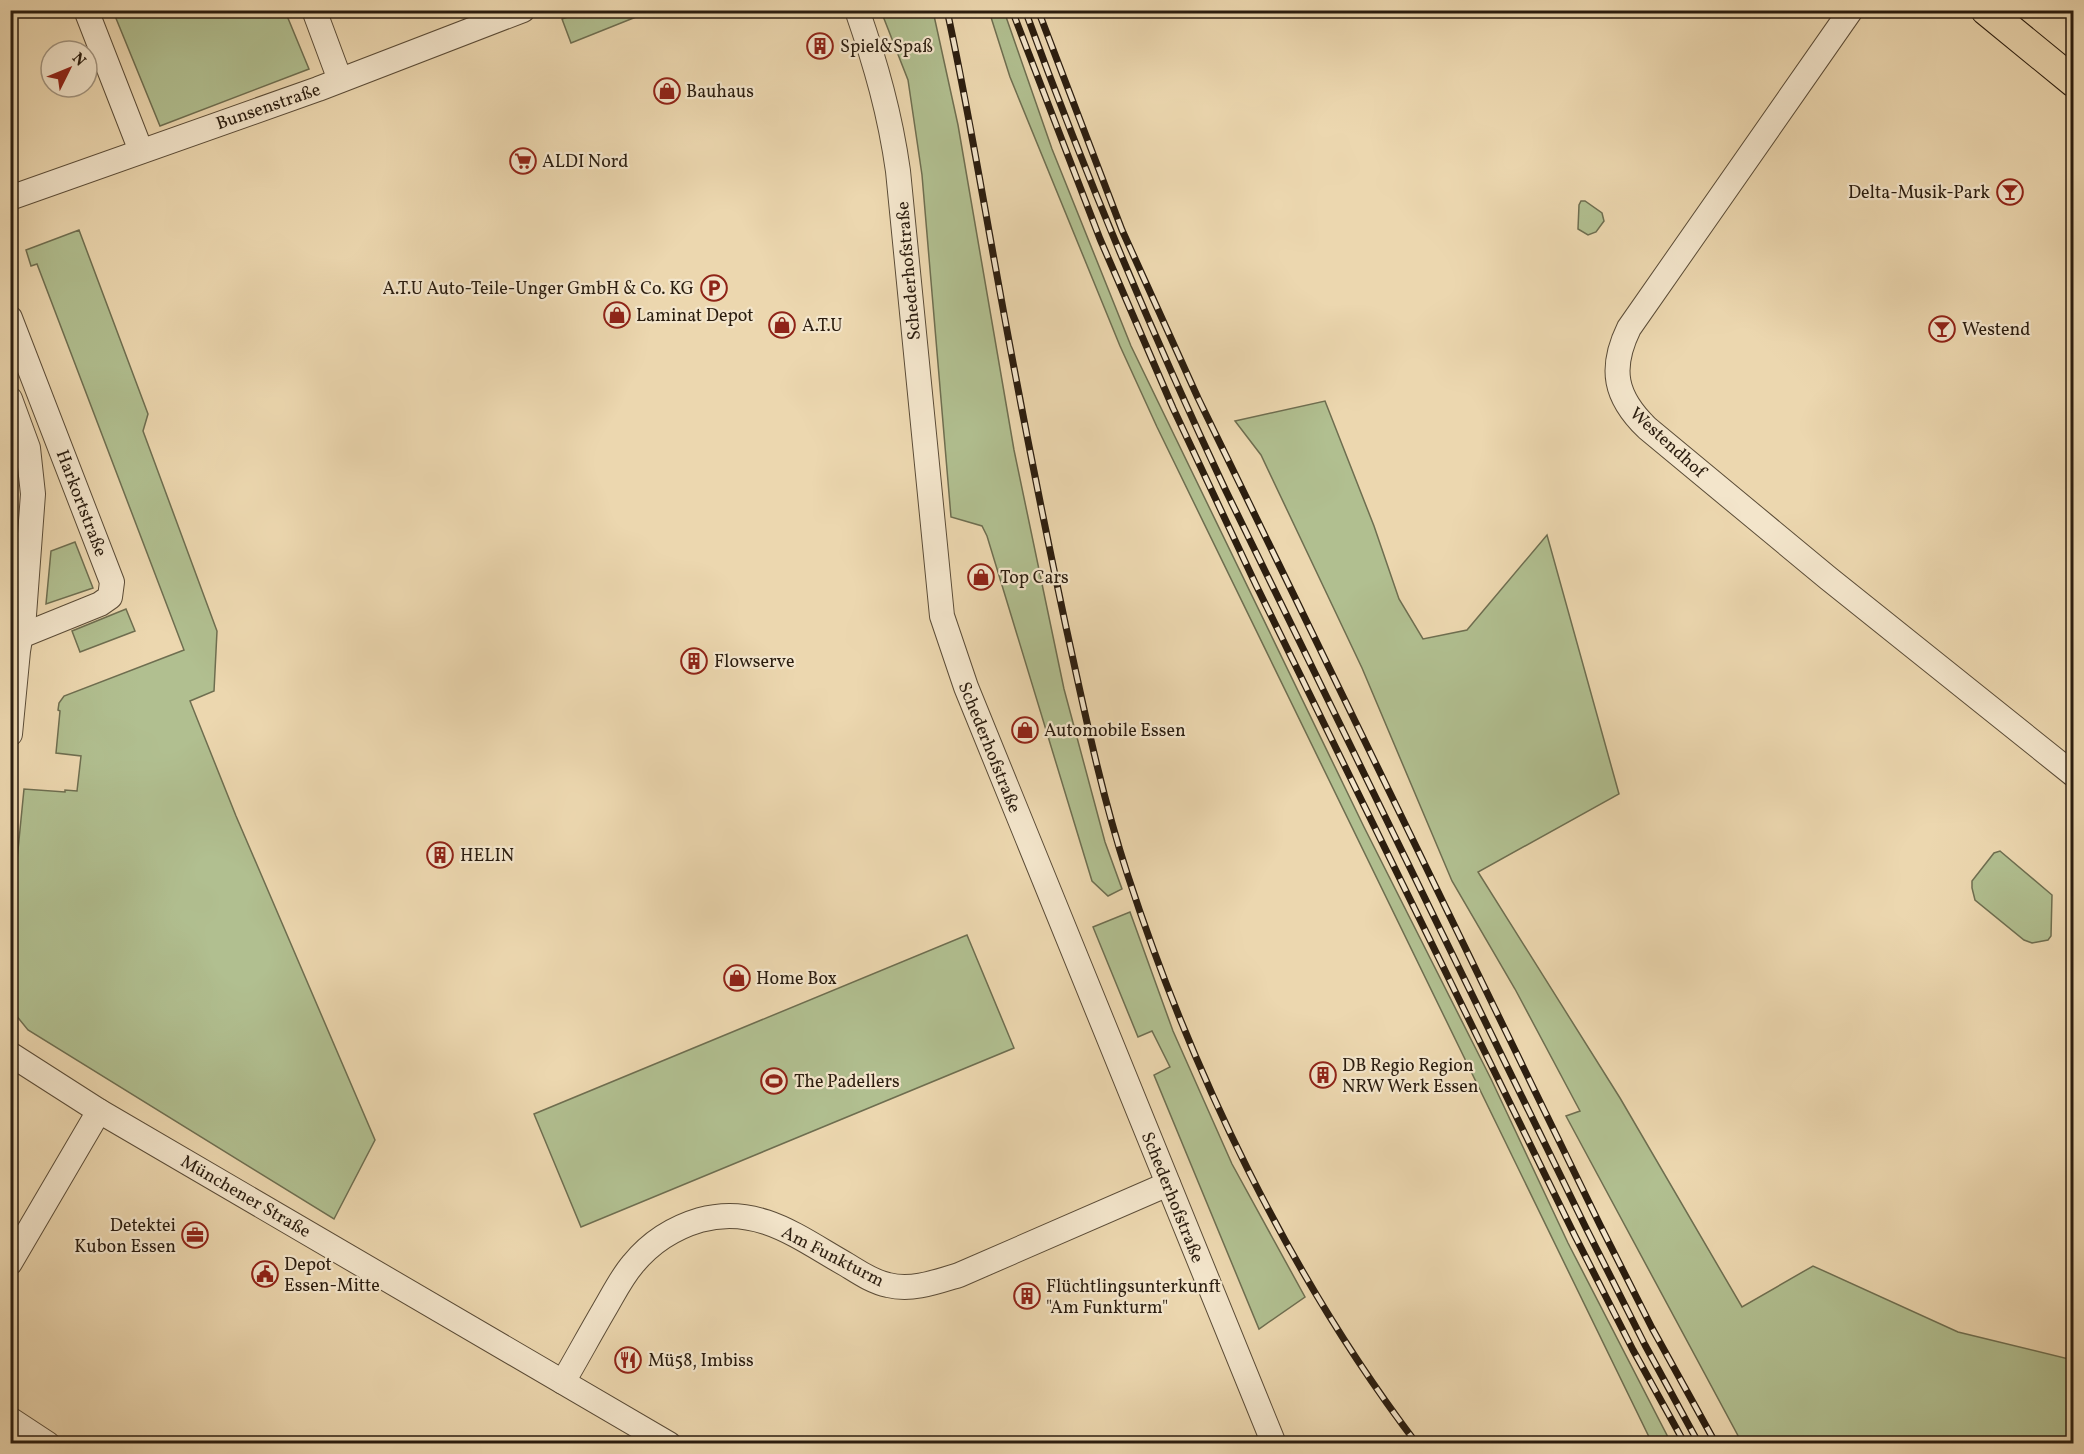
<svg xmlns="http://www.w3.org/2000/svg" width="2084" height="1454" font-family="Vollkorn,serif">
<style>
.green{fill:#b1bf90;stroke:#6e6e50;stroke-width:1.5}
.lines{fill:none;stroke-linecap:round;stroke-linejoin:round}
.minor-casing{stroke:#5b4c37;stroke-width:26}
.major-casing{stroke:#2b1d0f;stroke-width:32}
.minor{stroke:#f3e5cb;stroke-width:24}
.major{stroke:#ecd7af;stroke-width:30}
.rail-casing{stroke:#2b1d0f;stroke-width:7}
.rail{stroke:#f3e5cb;stroke-width:4.5;stroke-dasharray:14;stroke-linecap:butt}
.labels{text-anchor:middle;stroke-width:4.5;stroke-linejoin:round;paint-order:stroke}
.poi-label{font-size:18px;fill:#2b1d0f;stroke:#f3e5cb;text-anchor:start}
.street-label{font-size:18px;fill:#2b1d0f;stroke:#f3e5cb}
</style>
<rect width="100%" height="100%" fill="#ecd7af"/>
<filter id="stains"><feTurbulence type="fractalNoise" baseFrequency=".00333" numOctaves="4"/><feColorMatrix values="0 0 0 0 .2 0 0 0 0 .09 0 0 0 0 .02 0 0 0 .5 -.17"/></filter>
<radialGradient id="worn" r=".72"><stop offset=".6" stop-color="#630" stop-opacity="0"/><stop offset="1" stop-color="#630" stop-opacity=".3"/></radialGradient>
<!-- green -->
<g class="green">
<polygon points="113,11 285,11 309,69 160,126"/>
<polygon points="585,11 585,10 651,11 571,43 562,19"/>
<polygon points="881,11 933,11 958,125 1014,450 1064,689 1105,842 1122,889 1108,896 1092,881 987,536 982,526 951,517 922,175 908,80"/>
<polygon points="989,11 1004,11 1052,149 1131,346 1364,827 1491,1079 1568,1243 1671,1443 1652,1443 1157,427 1120,346 1010,77"/>
<polygon points="1581,201 1585,201 1602,213 1604,221 1596,232 1588,235 1578,229 1579,205"/>
<polygon points="79,230 148,414 143,431 217,631 214,691 190,701 236,816 375,1140 334,1219 28,1030 11,1009 11,921 24,789 65,792 65,790 77,791 81,756 56,753 60,711 58,710 59,703 64,696 184,650 37,264 31,266 26,250"/>
<polygon points="1325,401 1374,526 1399,599 1423,639 1467,630 1547,535 1619,794 1478,872 1620,1098 1742,1307 1813,1266 1958,1332 2073,1360 2073,1443 1742,1443 1566,1116 1580,1111 1515,989 1452,881 1362,668 1261,455 1235,421"/>
<polygon points="75,542 93,588 46,604 51,551"/>
<polygon points="126,609 135,631 80,652 72,631"/>
<polygon points="2000,851 2052,895 2051,936 2048,940 2032,943 2024,940 1975,900 1972,888 1972,881 1994,853"/>
<polygon points="1130,912 1173,1031 1232,1164 1305,1297 1259,1329 1154,1075 1170,1067 1152,1031 1138,1037 1093,927"/>
<polygon points="967,935 1014,1048 581,1227 534,1114"/>
</g>
<g class="lines">
<!-- minor casing -->
<g class="minor-casing">
<g id="minor">
<polyline points="86,10 141,151"/>
<polyline points="314,10 340,80"/>
<path d="M857,10C876,65 890,114 898,171L942,616L966,687L1274,1444"/>
<path d="M1851,10L1629,328C1609,369 1615,397 1647,428L1828,578L2074,775"/>
<polyline points="10,198 318,89 523,10"/>
<polyline points="10,318 112,582 110,597 100,604 21,636"/>
<polyline points="10,399 28,448 33,494 24,615 18,651 10,734"/>
<polyline points="10,1054 99,1111 669,1444"/>
<polyline points="10,1263 99,1111"/>
<path d="M563,1382C577,1358 590,1334 604,1310C613,1295 621,1278 633,1264C651,1242 673,1228 700,1220C758,1204 799,1238 847,1265C860,1273 873,1282 888,1285C912,1291 936,1282 959,1275L1168,1184"/>
<polyline points="10,1419 48,1444"/>
</g>
</g>
<!-- major casing -->
<g class="major-casing">
<polyline id="major" points="1986,10 2074,82"/>
</g>
<!-- minor -->
<use href="#minor" class="minor"/>
<!-- major -->
<use href="#major" class="major"/>
<!-- rail casing -->
<g class="rail-casing">
<g id="rail">
<path d="M947,10C965,93 979,176 994,259C1016,382 1040,505 1066,627C1084,709 1101,793 1127,873C1192,1073 1289,1276 1417,1444"/>
<polyline points="1012,10 1100,239 1173,408 1256,585 1575,1236 1633,1350 1685,1444"/>
<path d="M1025,10C1085,174 1152,334 1226,491L1586,1228L1645,1345L1699,1444"/>
<polyline points="1038,10 1122,230 1198,398 1600,1225 1652,1328 1716,1444"/>
</g>
</g>
<!-- rail -->
<use href="#rail" class="rail"/>
</g>
<!-- icons -->
<defs>
<g id="building-ring" transform="scale(1.35)"><circle r="9.5" fill="#f3e5cb" stroke="#8f2418" stroke-width="1.5"/><path d="M-4-6H4V6H1V3H-1V6H-4ZM-2.5-4.3h1.7v1.8h-1.7ZM.8-4.3h1.7v1.8H.8ZM-2.5-1h1.7V.8h-1.7ZM.8-1h1.7V.8H.8Z" fill="#8f2418"/></g>
<g id="shop-ring" transform="scale(1.35)"><circle r="9.5" fill="#f3e5cb" stroke="#8f2418" stroke-width="1.5"/><path d="M-5-2.5h2.3a2.7 3.5 0 0 1 5.4 0H5L5.5 6h-11ZM-1.5-2.5h3a1.5 2.3 0 0 0-3 0Z" fill="#8f2418"/></g>
<g id="supermarket-ring" transform="scale(1.35)"><circle r="9.5" fill="#f3e5cb" stroke="#8f2418" stroke-width="1.5"/><path d="M-6-5.5h2.5l.6 2H6L4.5 2H-2.5L-4.4-4H-6ZM-1.5 3.2a1.3 1.3 0 1 0 .1 0ZM3 3.2a1.3 1.3 0 1 0 .1 0Z" fill="#8f2418"/></g>
<g id="bar-ring" transform="scale(1.35)"><circle r="9.5" fill="#f3e5cb" stroke="#8f2418" stroke-width="1.5"/><path d="M-6-5H6L.8 .8V4.5H3.5V6h-7V4.5H-.8V.8Z" fill="#8f2418"/></g>
<g id="parking-ring" transform="scale(1.35)"><circle r="9.5" fill="#f3e5cb" stroke="#8f2418" stroke-width="1.5"/><path d="M-3.5-5.5H1a3.5 3.5 0 0 1 0 7H-1V5.5H-3.5ZM-1-3.4V-.6H.8a1.4 1.4 0 0 0 0-2.8Z" fill="#8f2418"/></g>
<g id="stadium-ring" transform="scale(1.35)"><circle r="9.5" fill="#f3e5cb" stroke="#8f2418" stroke-width="1.5"/><path d="M0-5a6.5 5 0 1 0 0 10a6.5 5 0 1 0 0-10ZM-3.5-1.8h7v3.6h-7Z" fill="#8f2418"/></g>
<g id="office-ring" transform="scale(1.35)"><circle r="9.5" fill="#f3e5cb" stroke="#8f2418" stroke-width="1.5"/><path d="M-6-3h4V-5.5h4V-3h4V5H-6ZM-1-4.5V-3h2v-1.5ZM-6 0V1H6V0Z" fill="#8f2418"/></g>
<g id="civic-ring" transform="scale(1.35)"><circle r="9.5" fill="#f3e5cb" stroke="#8f2418" stroke-width="1.5"/><path d="M-.6-6.5H3V-4.5H.6V-3L4-1V1h2V6H-6V1h2V-1L-.6-3ZM-1.2 2.5V6h2.4V2.5Z" fill="#8f2418"/></g>
<g id="restaurant-ring" transform="scale(1.35)"><circle r="9.5" fill="#f3e5cb" stroke="#8f2418" stroke-width="1.5"/><path d="M-5-6h1v4h1v-4h1v4h1v-4h1v5L-1.5 .5V6h-2V.5L-5-1ZM5-6V6H3V1.5H1.5Q1.5-4 5-6Z" fill="#8f2418"/></g>
</defs>
<g fill-rule="evenodd">
<use href="#building-ring" x="820" y="46"/>
<use href="#shop-ring" x="667" y="91"/>
<use href="#supermarket-ring" x="523" y="161"/>
<use href="#bar-ring" x="2010" y="192"/>
<use href="#parking-ring" x="714" y="288"/>
<use href="#shop-ring" x="617" y="315"/>
<use href="#shop-ring" x="782" y="325"/>
<use href="#bar-ring" x="1942" y="329"/>
<use href="#shop-ring" x="981" y="577"/>
<use href="#building-ring" x="694" y="661"/>
<use href="#shop-ring" x="1025" y="730"/>
<use href="#building-ring" x="440" y="855"/>
<use href="#shop-ring" x="737" y="978"/>
<use href="#building-ring" x="1323" y="1075"/>
<use href="#stadium-ring" x="774" y="1081"/>
<use href="#office-ring" x="195" y="1235"/>
<use href="#civic-ring" x="265" y="1274"/>
<use href="#building-ring" x="1027" y="1296"/>
<use href="#restaurant-ring" x="628" y="1360"/>
</g>
<g class="labels">
<!-- poi labels -->
<g class="poi-label">
<text x="840" y="52">Spiel&amp;Spaß</text>
<text x="686" y="97">Bauhaus</text>
<text x="542" y="167">ALDI Nord</text>
<text x="1990" y="198" text-anchor="end">Delta-Musik-Park</text>
<text x="694" y="294" text-anchor="end">A.T.U Auto-Teile-Unger GmbH &amp; Co. KG</text>
<text x="636" y="321">Laminat Depot</text>
<text x="802" y="331">A.T.U</text>
<text x="1962" y="335">Westend</text>
<text x="1000" y="583">Top Cars</text>
<text x="714" y="667">Flowserve</text>
<text x="1044" y="736">Automobile Essen</text>
<text x="460" y="861">HELIN</text>
<text x="756" y="984">Home Box</text>
<text x="1342" y="1071">DB Regio Region<tspan x="1342" dy="21">NRW Werk Essen</tspan></text>
<text x="794" y="1087">The Padellers</text>
<text x="176" y="1231" text-anchor="end">Detektei<tspan x="176" dy="21">Kubon Essen</tspan></text>
<text x="284" y="1270">Depot<tspan x="284" dy="21">Essen-Mitte</tspan></text>
<text x="1046" y="1292">Flüchtlingsunterkunft<tspan x="1046" dy="21">"Am Funkturm"</tspan></text>
<text x="648" y="1366">Mü58, Imbiss</text>
</g>
<!-- street labels -->
<g class="street-label">
<text transform="translate(268 106) rotate(-19)" y="6">Bunsenstraße</text>
<text transform="translate(908 271) rotate(-95)" y="6">Schederhofstraße</text>
<text transform="translate(1668 442) rotate(42)" y="6">Westendhof</text>
<text transform="translate(82 503) rotate(69)" y="6">Harkortstraße</text>
<text transform="translate(990 747) rotate(68)" y="6">Schederhofstraße</text>
<text transform="translate(246 1196) rotate(30)" y="6">Münchener Straße</text>
<text transform="translate(1173 1197) rotate(68)" y="6">Schederhofstraße</text>
<text transform="translate(833 1256) rotate(27)" y="6">Am Funkturm</text>
</g>
</g>
<!-- margin -->
<rect width="2084" height="1454" fill="none" stroke="#ecd7af" stroke-width="36"/>
<rect x="12" y="12" width="2060" height="1430" fill="none" stroke="#2b1d0f" stroke-width="3"/>
<rect x="18" y="18" width="2048" height="1418" fill="none" stroke="#2b1d0f" stroke-width="1.5"/>
<!-- north arrow -->
<g transform="translate(69 69) rotate(47)"><circle r="28" fill="#f3e5cb" stroke="#a39580" stroke-width="1.5"/>
<path d="M0-4.5L10 22L0 15L-10 22Z" fill="#8f2418"/>
<text y="-9" font-size="16" font-weight="bold" text-anchor="middle" fill="#2b1d0f">N</text>
</g>
<rect width="100%" height="100%" filter="url(#stains)"/>
<rect width="100%" height="100%" fill="url(#worn)"/>
</svg>
